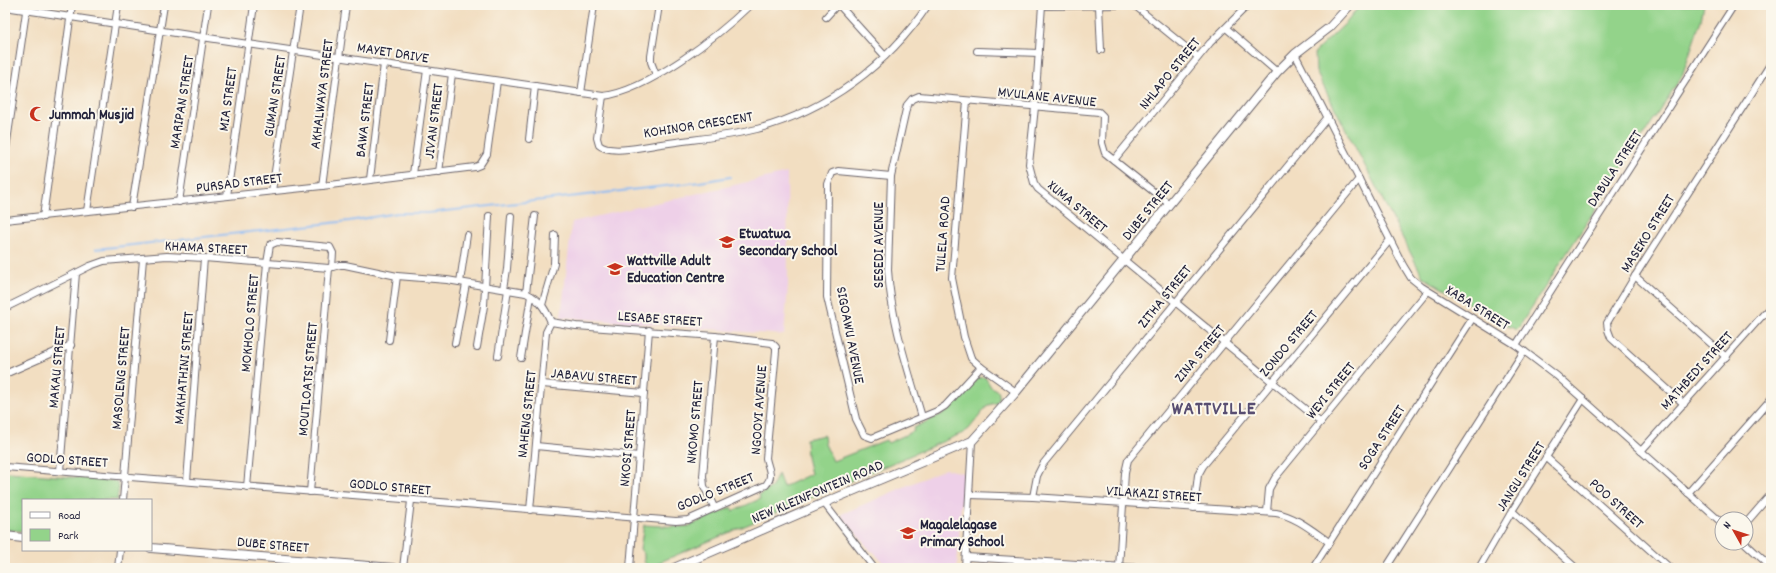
<svg xmlns="http://www.w3.org/2000/svg" width="1776" height="573" font-family="Dekko,sans-serif">
<style>
.built{fill:#eed0e8}
.green{fill:#93d38a;stroke:#5a7a62}
.lines{fill:none;stroke-linecap:round;stroke-linejoin:round}
.stream{stroke:#88b9f4;stroke-width:2}
.minor-casing{stroke:#6b646a;stroke-width:8}
.tertiary-casing{stroke:#6b646a;stroke-width:10}
.minor{stroke:#fff;stroke-width:6}
.tertiary{stroke:#fff;stroke-width:8}
.labels{text-anchor:middle;stroke-width:4;stroke-linejoin:round;paint-order:stroke}
.street-label{font-size:15px;fill:#22223b;stroke:#fbf7ec}
.poi-label{font-size:15px;font-weight:bold;fill:#22223b;stroke:#fbf7ec;text-anchor:start}
.district-label{font-size:19px;font-weight:bold;letter-spacing:1px;fill:#584e72;stroke:#fbf7ec}
</style>
<rect width="100%" height="100%" fill="#fbf7ec"/>
<filter id="ink" filterUnits="userSpaceOnUse"><feTurbulence type="fractalNoise" baseFrequency=".025" numOctaves="2"/><feDisplacementMap in="SourceGraphic" scale="8" xChannelSelector="R" yChannelSelector="G"/><feConvolveMatrix kernelMatrix="1 2 1 2 8 2 1 2 1" color-interpolation-filters="sRGB"/></filter>
<filter id="wash" filterUnits="userSpaceOnUse"><feTurbulence type="fractalNoise" baseFrequency=".012" numOctaves="4" result="noise"/><feDisplacementMap in="SourceGraphic" scale="16" xChannelSelector="R" yChannelSelector="G"/><feGaussianBlur stdDeviation="0.9" result="paint"/><feColorMatrix in="noise" values="0 0 0 0 0 0 0 0 0 0 0 0 0 0 0 0 0 1.4 0 .05"/><feComposite in="paint" operator="in"/></filter>
<g filter="url(#wash)">
<rect width="100%" height="100%" fill="#f2dec1"/>
<!-- built -->
<g class="built">
<polygon points="787,173 788,285 784,335 561,317 572,222"/>
<polygon points="945,469 963,473 957,568 885,568 884,564 874,552 871,551 841,515 842,514"/>
</g>
<!-- green -->
<g class="green">
<polygon points="1360,5 1704,5 1701,20 1682,76 1517,330 1501,323 1423,277 1316,72 1315,52 1347,22"/>
<polygon points="985,377 991,387 998,391 999,394 999,399 996,403 988,405 969,429 963,433 660,562 651,568 644,562 644,554 640,549 644,525 679,527 689,526 732,507 733,511 760,499 759,495 772,487 778,474 783,487 811,474 807,457 806,439 824,435 825,444 833,461 886,440 888,443 914,431 913,428 949,411 978,378"/>
<polygon points="9,472 116,481 119,487 117,500 23,500 23,531 5,530 5,473"/>
</g>
<g class="lines">
<!-- stream -->
<polyline class="stream" points="96,249 349,221 397,213 428,213 700,182 730,177"/>
</g>
</g>
<g filter="url(#ink)">
<g class="lines">
<!-- minor casing -->
<g class="minor-casing">
<g id="minor">
<polyline points="839,5 885,56"/>
<polyline points="1042,5 1035,107 1029,164 1034,183 1038,189 1321,422"/>
<polyline points="1134,5 1198,57"/>
<polyline points="1042,6 1117,5"/>
<polyline points="1099,6 1101,50"/>
<path d="M5,7L248,44L603,96C648,91 718,36 750,5"/>
<polyline points="826,17 837,5"/>
<polyline points="1226,28 1277,72"/>
<polyline points="977,51 1039,53"/>
<polyline points="1295,54 1403,265 1411,278 1422,287 1516,345 1557,376 1722,523"/>
<polyline points="656,75 651,62 651,56 659,5"/>
<polyline points="581,93 594,5"/>
<path d="M603,96L597,138L599,145C610,155 647,146 661,144C693,139 726,137 757,129C827,110 888,65 928,5"/>
<polyline points="967,101 952,278 964,337 971,358 981,367 1016,392"/>
<polyline points="529,139 535,86"/>
<polyline points="5,155 27,5"/>
<polyline points="1114,160 1210,43 1248,5"/>
<polyline points="439,172 452,74"/>
<polyline points="413,174 427,70"/>
<polyline points="891,176 838,171 832,173 828,184 827,297 856,419 864,435 872,438 937,411 945,406 981,367"/>
<polyline points="370,179 384,64"/>
<polyline points="322,186 346,5"/>
<polyline points="272,191 300,5"/>
<polyline points="227,196 254,5"/>
<polyline points="179,202 208,5"/>
<polyline points="132,207 164,5"/>
<polyline points="87,211 118,5"/>
<polyline points="43,217 72,5"/>
<polyline points="5,220 322,186 475,167 480,165 487,154 497,81"/>
<polyline points="1635,276 1726,357"/>
<polyline points="460,282 467,235"/>
<polyline points="504,289 507,269 511,216"/>
<polyline points="526,293 535,216"/>
<polyline points="542,305 554,264 555,235"/>
<polyline points="5,308 76,273"/>
<polyline points="389,340 397,276"/>
<polyline points="455,343 466,284"/>
<polyline points="1516,345 1734,5"/>
<polyline points="477,347 484,306 489,216"/>
<polyline points="498,356 508,290"/>
<polyline points="521,358 531,296"/>
<polyline points="5,374 71,345"/>
<polyline points="542,384 644,393"/>
<polyline points="1684,404 1611,338 1608,330 1607,323 1635,276 1771,63"/>
<path d="M922,417C908,369 891,320 888,270L891,176L907,105L912,99L919,96L1099,112L1103,116L1102,143L1105,153L1169,204"/>
<polyline points="536,446 639,456"/>
<polyline points="1641,451 1771,306"/>
<polyline points="1547,458 1670,568"/>
<path d="M5,467L676,521L688,520L766,485C774,476 768,469 766,458L776,351V347L772,343L715,336L576,326L551,322"/>
<path d="M60,471L76,273L90,266L104,261L167,256L204,258L329,268L340,265H345L397,276L447,280L526,293C540,300 545,308 551,322"/>
<polyline points="187,481 204,258"/>
<polyline points="247,487 267,263 270,245 277,242 330,247 333,253 332,267"/>
<polyline points="310,492 329,268"/>
<polyline points="1688,493 1771,399"/>
<path d="M970,495L1033,497L1276,513C1295,516 1313,531 1329,542"/>
<polyline points="1033,497 1037,476 1043,464 1328,117"/>
<polyline points="123,500 143,259"/>
<polyline points="824,503 874,568"/>
<polyline points="714,507 704,486 703,476 715,336"/>
<polyline points="1194,508 1198,475 1203,466 1390,240"/>
<polyline points="530,510 546,332 551,322"/>
<polyline points="1512,511 1576,568"/>
<polyline points="1267,512 1269,489 1275,478 1428,291"/>
<polyline points="1746,523 1771,494"/>
<polyline points="1745,543 1771,567"/>
<polyline points="966,557 1140,568"/>
<polyline points="118,568 120,550"/>
<polyline points="403,568 411,501"/>
<polyline points="630,568 649,330"/>
<polyline points="965,568 972,441"/>
<polyline points="1119,568 1125,473 1128,460 1359,179"/>
<polyline points="1313,568 1472,319"/>
<polyline points="1386,568 1524,351"/>
<polyline points="1479,568 1512,511 1583,399"/>
</g>
</g>
<!-- tertiary casing -->
<g class="tertiary-casing">
<g id="tertiary">
<polyline points="5,536 23,538"/>
<polyline points="151,548 393,568"/>
<polyline points="674,568 824,503 972,441 1016,392 1277,72 1295,54 1330,27 1350,5"/>
</g>
</g>
<!-- minor -->
<use href="#minor" class="minor"/>
<!-- tertiary -->
<use href="#tertiary" class="tertiary"/>
</g>
</g>
<!-- icons -->
<defs>
<g id="mosque-bare" transform="scale(1.2)"><path d="M3.5-4.9A6 6 0 1 0 3.5 4.9A5 5 0 1 1 3.5-4.9Z" fill="#c8321e" stroke="#fbf7ec" stroke-width="2.5" paint-order="stroke"/></g>
<g id="school-bare" transform="scale(1.2)"><path d="M0-5L7-2L0 1L-7-2ZM-4 1L0 2.5L4 1V4Q0 6-4 4Z" fill="#c8321e" stroke="#fbf7ec" stroke-width="2.5" paint-order="stroke"/></g>
</defs>
<g fill-rule="evenodd">
<use href="#mosque-bare" x="37" y="114"/>
<use href="#school-bare" x="727" y="242"/>
<use href="#school-bare" x="615" y="269"/>
<use href="#school-bare" x="908" y="533"/>
</g>
<g class="labels">
<!-- street labels -->
<g class="street-label">
<text transform="translate(393 52) rotate(9)" y="5">MAYET DRIVE</text>
<text transform="translate(1169 73) rotate(-51)" y="5">NHLAPO STREET</text>
<text transform="translate(321 94) rotate(-83)" y="5">AKHALWAYA STREET</text>
<text transform="translate(274 96) rotate(-81)" y="5">GUMAN STREET</text>
<text transform="translate(1047 96) rotate(6)" y="5">MVULANE AVENUE</text>
<text transform="translate(227 99) rotate(-82)" y="5">MIA STREET</text>
<text transform="translate(181 102) rotate(-81)" y="5">MARIPAN STREET</text>
<text transform="translate(364 120) rotate(-83)" y="5">BAWA STREET</text>
<text transform="translate(433 121) rotate(-83)" y="5">JIVAN STREET</text>
<text transform="translate(698 124) rotate(-9)" y="5">KOHINOR CRESCENT</text>
<text transform="translate(1614 168) rotate(-57)" y="5">DABULA STREET</text>
<text transform="translate(239 182) rotate(-7)" y="5">PURSAD STREET</text>
<text transform="translate(1078 206) rotate(40)" y="5">XUMA STREET</text>
<text transform="translate(1147 210) rotate(-51)" y="5">DUBE STREET</text>
<text transform="translate(1647 233) rotate(-58)" y="5">MASEKO STREET</text>
<text transform="translate(942 234) rotate(-86)" y="5">TULELA ROAD</text>
<text transform="translate(878 245) rotate(-90)" y="5">SESEDI AVENUE</text>
<text transform="translate(206 247) rotate(3)" y="5">KHAMA STREET</text>
<text transform="translate(1164 296) rotate(-51)" y="5">ZITHA STREET</text>
<text transform="translate(1478 307) rotate(32)" y="5">XABA STREET</text>
<text transform="translate(660 318) rotate(4)" y="5">LESABE STREET</text>
<text transform="translate(249 323) rotate(-85)" y="5">MOKHOLO STREET</text>
<text transform="translate(851 335) rotate(79)" y="5">SIGOAWU AVENUE</text>
<text transform="translate(1288 343) rotate(-50)" y="5">ZONDO STREET</text>
<text transform="translate(1199 353) rotate(-50)" y="5">ZINA STREET</text>
<text transform="translate(56 367) rotate(-85)" y="5">MAKAU STREET</text>
<text transform="translate(183 368) rotate(-85)" y="5">MAKHATHINI STREET</text>
<text transform="translate(1696 370) rotate(-48)" y="5">MATHBEDI STREET</text>
<text transform="translate(594 376) rotate(5)" y="5">JABAVU STREET</text>
<text transform="translate(120 378) rotate(-85)" y="5">MASOLENG STREET</text>
<text transform="translate(307 379) rotate(-85)" y="5">MOUTLOATSI STREET</text>
<text transform="translate(1330 390) rotate(-51)" y="5">WEYI STREET</text>
<text transform="translate(758 410) rotate(-86)" y="5">NGOOYI AVENUE</text>
<text transform="translate(526 414) rotate(-84)" y="5">NAHENG STREET</text>
<text transform="translate(694 422) rotate(-85)" y="5">NKOMO STREET</text>
<text transform="translate(1381 437) rotate(-57)" y="5">SOGA STREET</text>
<text transform="translate(627 448) rotate(-85)" y="5">NKOSI STREET</text>
<text transform="translate(67 459) rotate(4)" y="5">GODLO STREET</text>
<text transform="translate(1520 476) rotate(-58)" y="5">JANGU STREET</text>
<text transform="translate(390 486) rotate(5)" y="5">GODLO STREET</text>
<text transform="translate(715 491) rotate(-22)" y="5">GODLO STREET</text>
<text transform="translate(817 491) rotate(-23)" y="5">NEW KLEINFONTEIN ROAD</text>
<text transform="translate(1154 493) rotate(4)" y="5">VILAKAZI STREET</text>
<text transform="translate(1617 503) rotate(42)" y="5">POO STREET</text>
<text transform="translate(273 544) rotate(5)" y="5">DUBE STREET</text>
</g>
<!-- poi labels -->
<g class="poi-label">
<text x="49" y="119">Jummah Musjid</text>
<text x="739" y="238">Etwatwa<tspan x="739" dy="17">Secondary School</tspan></text>
<text x="627" y="265">Wattville Adult<tspan x="627" dy="17">Education Centre</tspan></text>
<text x="920" y="529">Magalelagase<tspan x="920" dy="17">Primary School</tspan></text>
</g>
<!-- district labels -->
<g class="district-label">
<text x="1214" y="414">WATTVILLE</text>
</g>
</g>
<!-- margin -->
<rect width="1776" height="573" fill="none" stroke="#fbf7ec" stroke-width="20"/>
<!-- legend -->
<rect x="22" y="499" width="130" height="52" fill="#fbf7ec" stroke="#a4a2a5"/>
<rect x="30" y="512" width="20" height="6" fill="#ffffff" stroke="#a4a2a5"/>
<text x="58" y="519" font-size="12" fill="#22223b">Road</text>
<rect x="30" y="529" width="20" height="12" fill="#93d38a" stroke="#a4a2a5"/>
<text x="58" y="539" font-size="12" fill="#22223b">Park</text>
<!-- north arrow -->
<g transform="translate(1734 531) rotate(309)"><circle r="19" fill="#fbf7ec" stroke="#a4a2a5"/>
<path d="M0-3L7 15L0 10L-7 15Z" fill="#c8321e"/>
<text y="-6" font-size="11" font-weight="bold" text-anchor="middle" fill="#22223b">N</text>
</g>
</svg>
